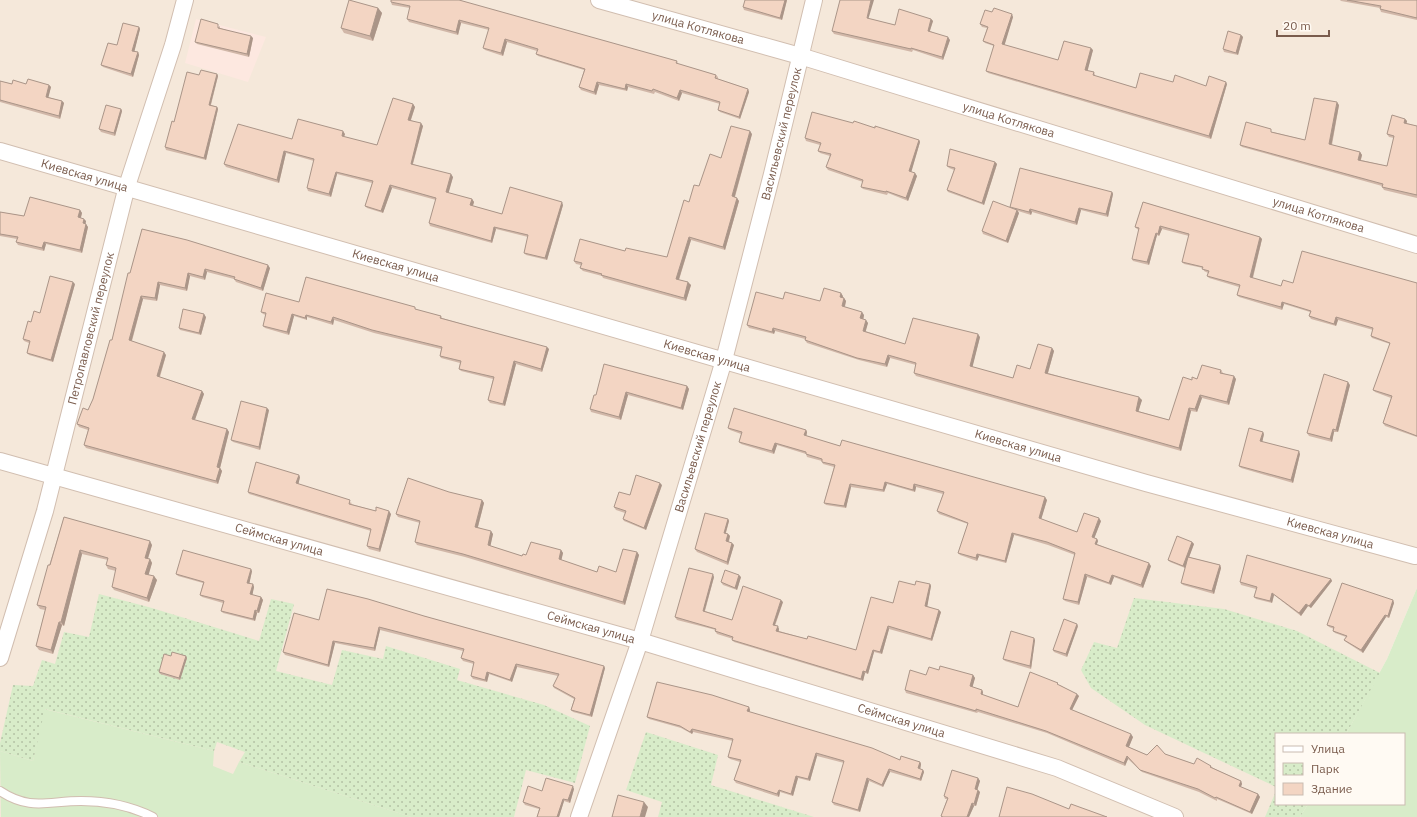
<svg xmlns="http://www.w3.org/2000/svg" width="1417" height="817" font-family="'IBM Plex Sans',sans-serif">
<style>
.residential{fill:#f5e8da}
.commercial{fill:#fde8e0}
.grass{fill:#d8ecc9}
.park{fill:url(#park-dots)}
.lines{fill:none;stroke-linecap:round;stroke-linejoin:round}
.lane-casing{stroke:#d1beb0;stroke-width:10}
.street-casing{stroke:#d1beb0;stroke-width:18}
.lane{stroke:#fff;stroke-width:8}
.street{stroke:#fff;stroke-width:16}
.wall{fill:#d1b7a8}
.shaded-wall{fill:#aa9588}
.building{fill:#f3d5c3;stroke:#aa9588}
.labels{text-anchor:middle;stroke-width:4;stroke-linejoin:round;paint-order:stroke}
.street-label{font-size:12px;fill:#7a5c4d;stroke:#fffaf3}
</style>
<defs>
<pattern id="park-dots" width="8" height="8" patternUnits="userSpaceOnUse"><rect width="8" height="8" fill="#d8ecc9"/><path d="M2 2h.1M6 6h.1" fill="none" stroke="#b4c2a5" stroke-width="1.8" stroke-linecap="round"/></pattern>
</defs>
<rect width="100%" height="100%" fill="#fdf6ec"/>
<!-- residential -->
<polygon class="residential" points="0,0 1417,0 1417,588 1387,659 1346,734 1276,734 1276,804 1308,804 1300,817 0,817"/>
<!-- commercial -->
<polygon class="commercial" points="196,19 266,37 248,82 185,63"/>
<!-- grass -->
<g class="grass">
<polygon points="1417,588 1417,817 1300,817 1308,804 1404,804 1404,734 1346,734 1387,659"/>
<polygon points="44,709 214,751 213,766 233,774 239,762 411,817 1,817 0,751 33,761"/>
</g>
<!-- park -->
<g class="park">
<polygon points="99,594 152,608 259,641 271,599 294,604 276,671 332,685 342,650 383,659 386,646 460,669 457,680 544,705 590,726 575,783 526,770 514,817 411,817 239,762 245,752 217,742 214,751 45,709 33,761 0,751 0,743 13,685 33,686 42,660 55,664 64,632 89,637"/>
<polygon points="1134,598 1224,609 1297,631 1380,673 1346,734 1276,734 1276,787 1145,725 1091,688 1081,670 1094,642 1117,648"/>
<polygon points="646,732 718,755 711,785 814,817 658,817 662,802 626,790"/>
<polygon points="1276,791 1276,804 1308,804 1300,817 1265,817"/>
</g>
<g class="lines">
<!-- lane casing -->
<g class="lane-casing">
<path id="lane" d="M0,791C30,811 48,801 81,801C105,801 131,806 153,817"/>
</g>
<!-- street casing -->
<g class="street-casing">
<g id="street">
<path id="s1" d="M599,0L800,56L1417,245"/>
<path id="s2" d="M0,151L1146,483L1415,556"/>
<path id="s3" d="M0,461L640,641L1057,768L1175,817"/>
<path id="s4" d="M0,658L45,511L127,186L173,45L185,0"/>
<path id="s5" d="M579,817L640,641L724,360L772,174L814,0"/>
</g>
</g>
<!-- lane -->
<use href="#lane" class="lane"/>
<!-- street -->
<use href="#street" class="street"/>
</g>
<!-- wall -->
<g class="wall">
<polygon points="787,0 782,20 744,10 743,7"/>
<polygon points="1340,0 1417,0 1417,20 1381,12 1380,9 1380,8 1341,1"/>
<polygon points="391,2 677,61 678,64 716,75 718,77 718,79 748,89 749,92 740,119 720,112 718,110 720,104 682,93 679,101 655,92 654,94 628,87 627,91 599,85 596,95 581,90 579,87 584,70 538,56 536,54 537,51 507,42 503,56 485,50 483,48 489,30 461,23 458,35 409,22 407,19 410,8 392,5"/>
<polygon points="378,8 382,13 373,41 344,33 341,28"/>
<polygon points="992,12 1013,17 1004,45 1058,60 1093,50 1087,71 1094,72 1095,75 1095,76 1136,88 1173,82 1206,86 1227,84 1211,139 988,73 986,71 994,46 985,43 983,41 987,28 982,27 980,24"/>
<polygon points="869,19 895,25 931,19 933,21 930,31 950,40 943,60 913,50 912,52 834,34 832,31"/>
<polygon points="220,26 220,28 253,38 249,57 197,44 195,42"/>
<polygon points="139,27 140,29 134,52 138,52 139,55 133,77 103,67 101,65 117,45"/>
<polygon points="1241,35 1243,37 1238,55 1224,52 1223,49"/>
<polygon points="217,74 218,76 211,105 217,107 218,109 206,160 166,150 165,147 174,122 199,75"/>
<polygon points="0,81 12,84 49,85 51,87 48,97 62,101 64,103 60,119 0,102"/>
<polygon points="413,104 415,107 411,120 423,126 413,164 453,177 448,193 472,199 474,202 473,206 502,214 563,205 547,260 526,255 524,253 528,237 496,229 492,243 430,226 429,223 436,200 392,188 383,213 367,208 365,206 372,183 337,174 331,197 308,191 307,188 314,161 286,153 279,183 226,167 224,164 292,139 345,134 344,137 377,145"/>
<polygon points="1339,105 1332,145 1360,152 1362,155 1361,160 1387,166 1394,138 1389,137 1387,134 1405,119 1407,121 1406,123 1417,126 1417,198 1384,190 1382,187 1382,186 1242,147 1240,145 1273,132 1305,140"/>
<polygon points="121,109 122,111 115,136 101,132 99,129"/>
<polygon points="853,123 875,128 919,140 920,142 911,172 917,176 908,201 888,193 887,195 863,189 861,187 863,182 828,170 826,167 830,156 820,153 818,151 820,145 806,141 805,138"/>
<polygon points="752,134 735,197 739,201 725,250 691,240 679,280 691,285 686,301 603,278 602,276 583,271 580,268 581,265 576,264 574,261 625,251 667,257 689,202 699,186 721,158"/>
<polygon points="995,162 997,164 984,205 948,192 947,190 954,170 949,168 947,166"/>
<polygon points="1112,192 1113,194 1108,217 1081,210 1077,225 1032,212 1031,215 1018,211 1019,213 1008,243 983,234 982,231 1010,208"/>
<polygon points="1143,202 1260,237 1262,239 1253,278 1281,286 1293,283 1417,283 1417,437 1385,426 1383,423 1391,398 1375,392 1373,390 1390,344 1372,338 1371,336 1373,330 1338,320 1336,326 1311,319 1309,316 1310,312 1284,304 1282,310 1239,297 1237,295 1239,287 1209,278 1207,276 1208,273 1204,271 1203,268 1184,264 1182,262 1189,236 1162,229 1159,236 1157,235 1149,265 1133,261 1132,259 1139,230 1137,229 1135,227"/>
<polygon points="80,210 82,213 81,218 86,221 85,224 88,227 82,253 46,244 44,251 18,245 16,242 17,239 0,236 0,212 24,216"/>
<polygon points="142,229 270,268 263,291 236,282 234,279 207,272 205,280 190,276 187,291 160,285 157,301 143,299 132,341 166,355 160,377 202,391 204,394 195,420 227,429 229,432 220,468 222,471 218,484 86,448 84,445 88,430 79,427 77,424 88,410 93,399 112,340"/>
<polygon points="75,284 53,362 29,355 27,353 29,343 24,341 23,339 31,322 40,313"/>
<polygon points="843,296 843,297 846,301 845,307 864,315 863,319 868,323 865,331 905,344 980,337 972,367 1013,378 1030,369 1052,348 1054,351 1048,373 1142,400 1138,411 1169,420 1192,380 1221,370 1223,373 1236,379 1229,405 1202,398 1197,412 1191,411 1181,451 916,376 914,373 916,365 890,358 887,367 859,360 807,343 805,340 805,339 775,331 774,334 749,328 747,325 783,299 820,301"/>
<polygon points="299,302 417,310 441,316 442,318 549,349 542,372 516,364 505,406 490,403 488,400 493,379 461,371 459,369 460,363 441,358 440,356 441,349 374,333 334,320 333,325 307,317 307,320 294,316 289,335 265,328 263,326 266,315 263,314 261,312"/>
<polygon points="206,317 201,335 180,330 179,328"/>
<polygon points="1350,385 1338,432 1334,432 1332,442 1309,436 1307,433"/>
<polygon points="687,386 689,389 683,410 628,395 621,420 591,412 590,409 596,395"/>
<polygon points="269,410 260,450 233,442 231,440"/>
<polygon points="728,428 806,430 807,432 806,436 840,446 1047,500 1041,519 1077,532 1101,521 1094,538 1097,539 1098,541 1097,544 1151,566 1143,588 1114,577 1111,585 1087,577 1079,605 1065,601 1063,599 1075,555 1048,545 1014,535 1006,563 979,556 977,561 960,555 958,553 968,524 939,514 937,511 943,494 916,487 915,492 887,484 884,492 851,487 846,508 826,505 824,503 834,467 823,464 822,461 807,457 806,454 777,445 774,454 741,444 739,442 741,434 730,430"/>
<polygon points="1264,434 1262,442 1300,454 1293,483 1241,468 1239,466"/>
<polygon points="300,477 298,484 352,503 351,504 376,511 391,514 380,552 369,549 367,546 371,531 249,494 248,492"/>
<polygon points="662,485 646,530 624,521 623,519 625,513 616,510 614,507"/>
<polygon points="482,500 484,503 478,527 493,534 490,546 522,556 561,550 563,553 561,560 597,572 616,572 637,552 639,555 625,605 465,557 417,545 415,542 420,523 398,517 396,514"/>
<polygon points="64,517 152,545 148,559 150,559 152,563 148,575 157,580 149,602 114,590 112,587 116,571 108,569 106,565 108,560 82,554 64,626 62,625 53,654 39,650 36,646 45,610 40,609 37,605"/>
<polygon points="728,519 729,521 726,533 728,534 730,536 729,542 734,545 728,565 697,552 695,549"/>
<polygon points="1192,542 1194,544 1189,557 1220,565 1221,568 1214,594 1183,585 1181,583 1185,568 1170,562 1168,560"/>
<polygon points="252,571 249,584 253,584 254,587 252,595 261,597 263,600 259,613 257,613 255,621 223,613 221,611 223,603 202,597 200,595 203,583 178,576 176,574"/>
<polygon points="714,577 705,611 732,620 783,602 775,626 779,629 779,631 807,639 856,650 893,603 915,585 930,584 931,586 927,606 941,612 932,641 889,629 882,654 874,652 868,674 865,673 863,681 734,642 732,640 733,639 717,634 715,631 716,630 677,620 675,617"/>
<polygon points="741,577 737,590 723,585 721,582"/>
<polygon points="1331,579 1332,581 1311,608 1308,606 1301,616 1274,595 1272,603 1256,599 1254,597 1256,589 1241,585 1240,582"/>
<polygon points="1393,600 1394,603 1389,618 1386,617 1363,653 1346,642 1344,640 1346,637 1335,633 1333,631 1334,629 1329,627 1327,625"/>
<polygon points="424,616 605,668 592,717 573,712 571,710 574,699 554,688 553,686 558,676 517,667 512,682 489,674 487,682 473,679 471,676 474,664 463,661 461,658 463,651 380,630 375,651 335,643 329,667 285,655 283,652 319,620"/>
<polygon points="1078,626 1067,657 1054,652 1053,650"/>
<polygon points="1035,640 1031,669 1005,661 1003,659"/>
<polygon points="171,656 187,658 180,680 160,674 159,672"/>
<polygon points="939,670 973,675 975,678 972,687 983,692 983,695 1018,707 1060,685 1079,696 1072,710 1133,737 1129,747 1147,755 1165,754 1194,764 1211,766 1213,768 1241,781 1242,784 1241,787 1258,794 1260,797 1252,814 1217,799 1217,801 1199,792 1142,772 1128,759 1125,766 1047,733 978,712 977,713 906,693 905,690 926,675"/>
<polygon points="749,707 750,710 750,712 900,760 920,762 921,764 920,769 923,770 924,772 921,781 890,772 883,787 869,781 860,812 834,805 832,802 844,763 817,756 810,781 798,778 793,796 780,792 779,797 736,783 734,780 740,762 730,759 728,757 733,741 693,732 692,734 681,728 649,719 647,717"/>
<polygon points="978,778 980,781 977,790 980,792 976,806 974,806 969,817 941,817 941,816 947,799 945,799 944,796"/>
<polygon points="574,789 570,803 564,801 559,817 537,817 539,809 525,805 523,802 542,791"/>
</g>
<!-- shaded-wall -->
<g class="shaded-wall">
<polygon points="785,0 787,0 782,20 780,18"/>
<polygon points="871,0 874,0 868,20 867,18"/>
<polygon points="378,8 382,13 373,41 370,36"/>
<polygon points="1012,14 1013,17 1004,47 1002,44"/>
<polygon points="931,19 933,21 929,33 928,31"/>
<polygon points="459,20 461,23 458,35 456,32"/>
<polygon points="139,27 140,29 134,53 132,51"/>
<polygon points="1241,35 1243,37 1238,55 1236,53"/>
<polygon points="251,36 253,38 249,57 247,54"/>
<polygon points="948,37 950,40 943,60 942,57"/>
<polygon points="505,39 507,42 503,56 501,53"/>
<polygon points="1091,48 1093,50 1087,73 1085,70"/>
<polygon points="138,52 139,55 133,77 131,74"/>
<polygon points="217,74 218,76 210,107 209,105"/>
<polygon points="597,82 599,85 596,95 594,92"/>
<polygon points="1226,82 1227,84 1211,139 1209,136"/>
<polygon points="626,84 628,87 627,91 625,89"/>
<polygon points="49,85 51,87 48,99 46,97"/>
<polygon points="748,89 749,92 740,119 739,117"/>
<polygon points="680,90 682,93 679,101 677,98"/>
<polygon points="62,101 64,103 60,119 59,116"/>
<polygon points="1337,102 1339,105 1331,147 1329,144"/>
<polygon points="413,104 415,107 410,122 408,120"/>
<polygon points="217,107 218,109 206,160 204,158"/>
<polygon points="121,109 122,111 115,136 114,133"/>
<polygon points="1405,119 1407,121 1406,126 1404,123"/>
<polygon points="421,123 423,126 412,166 411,164"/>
<polygon points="343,131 345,134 343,139 342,136"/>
<polygon points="750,131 752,134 734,199 732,196"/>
<polygon points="919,140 920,142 911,173 909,171"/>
<polygon points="284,151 286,153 279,183 277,180"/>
<polygon points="1360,152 1362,155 1360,162 1358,160"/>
<polygon points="995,162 997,164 984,205 982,203"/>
<polygon points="336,172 337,174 331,197 329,194"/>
<polygon points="915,173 917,176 908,201 906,198"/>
<polygon points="451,174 453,177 448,195 446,192"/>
<polygon points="390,185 392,188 383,213 381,211"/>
<polygon points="1112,192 1113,194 1108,217 1106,214"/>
<polygon points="737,198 739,201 725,250 723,247"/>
<polygon points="472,199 474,202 472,208 470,205"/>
<polygon points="562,202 563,205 547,260 545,258"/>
<polygon points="1079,208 1081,210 1077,225 1075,222"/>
<polygon points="1030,209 1032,212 1031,215 1029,212"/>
<polygon points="80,210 82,213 80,220 78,217"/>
<polygon points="1017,210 1019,213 1008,243 1006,241"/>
<polygon points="84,219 86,221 85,226 83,223"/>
<polygon points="86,224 88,227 82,253 80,250"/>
<polygon points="1160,226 1162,229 1159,236 1158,234"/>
<polygon points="494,227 496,229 492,243 491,241"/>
<polygon points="1156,233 1157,235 1149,265 1147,262"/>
<polygon points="689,237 691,240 678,282 676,279"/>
<polygon points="1260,237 1262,239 1252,280 1250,277"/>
<polygon points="44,242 46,244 44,251 42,248"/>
<polygon points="268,265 270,268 263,291 261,288"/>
<polygon points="205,269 207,272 205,280 203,277"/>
<polygon points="188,273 190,276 187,291 185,288"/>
<polygon points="73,282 75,284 53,362 51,360"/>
<polygon points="158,282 160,285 157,301 155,298"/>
<polygon points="688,282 691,285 686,301 684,298"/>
<polygon points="841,293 843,296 842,299 840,297"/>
<polygon points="141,296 143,299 131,343 129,340"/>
<polygon points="844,298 846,301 844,309 842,306"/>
<polygon points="1282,302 1284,304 1282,310 1281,307"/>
<polygon points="862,312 864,315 863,321 860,318"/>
<polygon points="204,314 206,317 201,335 199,333"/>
<polygon points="292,314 294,316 289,335 287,332"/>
<polygon points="306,315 307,317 307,320 305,318"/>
<polygon points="333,317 334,320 333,325 331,322"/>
<polygon points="1336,317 1338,320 1336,326 1334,324"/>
<polygon points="866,320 868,323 865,334 863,331"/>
<polygon points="773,328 775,331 774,334 772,332"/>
<polygon points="978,334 980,337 972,369 970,366"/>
<polygon points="547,347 549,349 542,372 541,369"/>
<polygon points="1052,348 1054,351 1047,376 1045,373"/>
<polygon points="164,352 166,355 159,378 157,376"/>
<polygon points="888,355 890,358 887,367 885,364"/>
<polygon points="514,361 516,364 505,406 503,404"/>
<polygon points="1234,376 1236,379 1229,405 1227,402"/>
<polygon points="1348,382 1350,385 1338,432 1336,430"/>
<polygon points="687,386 689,389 683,410 681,408"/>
<polygon points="202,391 204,394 194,422 192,419"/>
<polygon points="626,392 628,395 621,420 619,417"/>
<polygon points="1200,395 1202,398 1197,412 1195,409"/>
<polygon points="1139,397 1142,400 1138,413 1136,411"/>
<polygon points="267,408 269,410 260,450 259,447"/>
<polygon points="1189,408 1191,411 1181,451 1179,448"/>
<polygon points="227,429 229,432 220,468 222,471 218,484 216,481 217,467"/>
<polygon points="1333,429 1334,432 1332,442 1330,439"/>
<polygon points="806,430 807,432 806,438 804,435"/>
<polygon points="1263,432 1264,434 1262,443 1260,441"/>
<polygon points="775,443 777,445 774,454 772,451"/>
<polygon points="1299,451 1300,454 1293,483 1291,480"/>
<polygon points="299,475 300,477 298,486 296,483"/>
<polygon points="885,482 887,484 884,492 883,490"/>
<polygon points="660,483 662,485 646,530 644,528"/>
<polygon points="850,484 851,487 846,508 844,506"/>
<polygon points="914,484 916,487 915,492 913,490"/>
<polygon points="1045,497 1047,500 1041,520 1039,518"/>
<polygon points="482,500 484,503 477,530 475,527"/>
<polygon points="389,511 391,514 380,552 379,549"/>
<polygon points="1099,518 1101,521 1094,539 1092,537"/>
<polygon points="728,519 729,521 725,535 724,533"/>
<polygon points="491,531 493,534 490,548 488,545"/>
<polygon points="1012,533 1014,535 1006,563 1005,561"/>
<polygon points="728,534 730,536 728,543 726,541"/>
<polygon points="1097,539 1098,541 1096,546 1095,544"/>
<polygon points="150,541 152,545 147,561 145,558"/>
<polygon points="1192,542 1194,544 1185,568 1183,566"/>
<polygon points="732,543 734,545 728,565 727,562"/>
<polygon points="80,550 82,554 64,626 61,622"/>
<polygon points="561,550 563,553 561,562 559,559"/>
<polygon points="637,552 639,555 625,605 623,602"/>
<polygon points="977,554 979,556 977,561 976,558"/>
<polygon points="150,559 152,563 148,577 145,574"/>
<polygon points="1149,563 1151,566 1143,588 1141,585"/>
<polygon points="1220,565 1221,568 1214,594 1212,591"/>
<polygon points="251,569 252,571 249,585 247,583"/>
<polygon points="713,574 714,577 704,613 703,611"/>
<polygon points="1085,574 1087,577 1079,605 1078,602"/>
<polygon points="739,575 741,577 737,590 735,588"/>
<polygon points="1112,575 1114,577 1111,585 1109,583"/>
<polygon points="154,576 157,580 149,602 147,598"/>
<polygon points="1331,579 1332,581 1311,608 1309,606"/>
<polygon points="253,584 254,587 252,597 250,594"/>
<polygon points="930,584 931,586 927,608 925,606"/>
<polygon points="1272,593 1274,595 1272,603 1270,601"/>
<polygon points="261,597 263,600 259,613 257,611"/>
<polygon points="781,600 783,602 774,627 773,625"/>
<polygon points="1393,600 1394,603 1389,618 1388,616"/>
<polygon points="1306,604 1308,606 1301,616 1299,613"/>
<polygon points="255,610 257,613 255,621 253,619"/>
<polygon points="939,610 941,612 932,641 931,639"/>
<polygon points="1385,615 1386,617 1363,653 1361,650"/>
<polygon points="59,622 62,625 53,654 51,650"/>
<polygon points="1077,624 1078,626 1067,657 1066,654"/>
<polygon points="778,626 779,629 778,633 776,631"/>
<polygon points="888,626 889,629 882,654 880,652"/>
<polygon points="379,627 380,630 375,651 374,648"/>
<polygon points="1034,638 1035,640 1031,669 1030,666"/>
<polygon points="333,641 335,643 329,667 328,665"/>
<polygon points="873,650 874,652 868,674 866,672"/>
<polygon points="186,656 187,658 180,680 179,678"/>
<polygon points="516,664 517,667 512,682 510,680"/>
<polygon points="604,666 605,668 592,717 590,715"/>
<polygon points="863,671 865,673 863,681 861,679"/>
<polygon points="487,672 489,674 487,682 485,680"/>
<polygon points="973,675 975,678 972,689 970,686"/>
<polygon points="982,690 983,692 982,696 981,694"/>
<polygon points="1077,694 1079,696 1071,712 1070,709"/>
<polygon points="749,707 750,710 749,713 747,711"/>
<polygon points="692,729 693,732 692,734 690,732"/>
<polygon points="1131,734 1133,737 1128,749 1126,746"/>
<polygon points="816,753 817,756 810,781 808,779"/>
<polygon points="1127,756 1128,759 1125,766 1124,763"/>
<polygon points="920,762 921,764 920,770 918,768"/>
<polygon points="889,769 890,772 883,787 882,785"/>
<polygon points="923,770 924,772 921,781 920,779"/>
<polygon points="796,776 798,778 793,796 791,794"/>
<polygon points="867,778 869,781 860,812 858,810"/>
<polygon points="978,778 980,781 977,791 975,789"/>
<polygon points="1241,781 1242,784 1240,788 1239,786"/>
<polygon points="573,786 574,789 570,803 568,800"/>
<polygon points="779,790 780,792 779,797 777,794"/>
<polygon points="978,790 980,792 976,806 974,804"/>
<polygon points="1258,794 1260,797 1252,814 1250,812"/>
<polygon points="563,799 564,801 559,817 557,817"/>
<polygon points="644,802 648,807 645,817 640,817"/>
<polygon points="972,803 974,806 969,817 967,817"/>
</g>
<!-- building -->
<g class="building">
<polygon points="349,0 378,8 370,36 341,28"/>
<polygon points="391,0 459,0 677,61 676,63 716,75 715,78 748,89 739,117 718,110 720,102 680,90 677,98 653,89 652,91 626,84 625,89 597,82 594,92 579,87 585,69 536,54 538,49 505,39 501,53 483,48 489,28 459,20 456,32 407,19 410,6 391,2"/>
<polygon points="745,0 785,0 780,18 743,7"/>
<polygon points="840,0 871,0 867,18 895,25 899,9 931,19 928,31 948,37 942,57 911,48 911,49 832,31"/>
<polygon points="1347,0 1417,0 1417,18 1380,9 1381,6"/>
<polygon points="994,8 1012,14 1002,44 1058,60 1064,41 1091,48 1085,70 1094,72 1093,75 1136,88 1140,73 1173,82 1175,75 1206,86 1209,76 1226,82 1209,136 986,71 994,45 983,41 988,27 980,24 985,10 992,12"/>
<polygon points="201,19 218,24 218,28 251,36 247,54 195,42"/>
<polygon points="123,23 139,27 132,51 138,52 131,74 101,65 108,43 117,45"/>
<polygon points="1228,31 1241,35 1236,53 1223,49"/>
<polygon points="201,70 217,74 209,105 217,107 204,158 165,147 172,121 174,122 187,72 199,75"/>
<polygon points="28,79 49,85 46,97 62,101 59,116 0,100 0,81 12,84 13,80 26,84"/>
<polygon points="393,98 413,104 408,120 421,123 411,164 451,174 446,192 472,199 470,205 502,214 510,187 562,202 545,258 524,253 528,235 494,227 491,241 429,223 436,198 390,185 381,211 365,206 373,181 336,172 329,194 307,188 314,159 284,151 277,180 224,164 238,124 292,139 298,119 343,131 342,136 377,145"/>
<polygon points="1314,98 1337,102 1329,144 1360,152 1358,160 1387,166 1394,136 1387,134 1392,115 1405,119 1404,123 1417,126 1417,195 1382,187 1383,184 1240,145 1246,122 1271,129 1271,132 1305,140"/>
<polygon points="106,105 121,109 114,133 99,129"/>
<polygon points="812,112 853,123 854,121 875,128 875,126 919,140 909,171 915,173 906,198 886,191 886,192 861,187 863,180 826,167 831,154 818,151 821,143 805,138"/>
<polygon points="731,126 750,131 732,196 737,198 723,247 689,237 676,279 688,282 684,298 601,275 602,274 580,268 582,263 574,261 580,239 625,251 626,248 667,257 684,200 689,202 694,185 699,186 710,154 721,158"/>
<polygon points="950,149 995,162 982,203 947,190 955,168 947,166"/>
<polygon points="1020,168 1112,192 1106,214 1079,208 1075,222 1030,209 1029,212 1010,207"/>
<polygon points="30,197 80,210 78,217 84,219 83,223 86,224 80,250 44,242 42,248 16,242 18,237 0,234 0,212 24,216"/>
<polygon points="993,201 1017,210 1006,241 982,231"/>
<polygon points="1143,202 1260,237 1250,277 1281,286 1283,280 1293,283 1302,251 1417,283 1417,436 1383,423 1392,396 1373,390 1390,343 1371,336 1373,328 1336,317 1334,324 1309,316 1311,311 1282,302 1281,307 1237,295 1240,285 1207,276 1209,271 1202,269 1203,267 1182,262 1189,234 1160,226 1158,234 1156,233 1147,262 1132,259 1139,228 1135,227"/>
<polygon points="142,229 187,240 268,265 261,288 234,279 235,277 205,269 203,277 188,273 185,288 158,282 155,298 141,296 129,340 164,352 157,376 202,391 192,419 227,429 217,467 220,468 216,481 84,445 89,428 77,424 83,408 88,410 93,399 110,340 112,340 128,273 130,273"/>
<polygon points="50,276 73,282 51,360 27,353 30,341 23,339 28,321 31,322 34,311 40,313"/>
<polygon points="306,277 415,307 415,309 441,316 440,318 547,347 541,369 514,361 503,404 488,400 494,377 459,369 461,361 440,356 442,347 372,330 333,317 331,322 306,315 305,318 292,314 287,332 263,326 266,313 261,312 266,293 299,302"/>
<polygon points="824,288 841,293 840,297 844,298 842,306 862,312 860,318 866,320 863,331 905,344 913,318 978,334 970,366 1013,378 1017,365 1030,369 1038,344 1052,348 1045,373 1139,397 1136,411 1169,420 1183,377 1192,380 1192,377 1197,379 1202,365 1221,370 1220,373 1234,376 1227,402 1200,395 1195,409 1189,408 1179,448 914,373 916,363 888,355 885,364 857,358 805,340 806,337 773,328 772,332 747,325 756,292 783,299 785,292 820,301"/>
<polygon points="183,309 204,314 199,333 179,328"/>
<polygon points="604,364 687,386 681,408 626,392 619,417 590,409 594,395 596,395"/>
<polygon points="1324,374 1348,382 1336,430 1333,429 1330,439 1307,433"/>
<polygon points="241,401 267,408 259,447 231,440"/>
<polygon points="734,408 806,430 804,435 840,446 842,440 1045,497 1039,518 1077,532 1084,513 1099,518 1092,537 1097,539 1095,544 1149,563 1141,585 1112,575 1109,583 1085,574 1078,602 1063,599 1075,553 1047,542 1012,533 1005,561 977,554 976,558 958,553 968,523 937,511 944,492 914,484 913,490 885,482 883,490 850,484 844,506 824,503 835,465 822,462 822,459 806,454 806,452 775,443 772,451 739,442 742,432 728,428"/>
<polygon points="1249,428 1263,432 1260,441 1299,451 1291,480 1239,466"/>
<polygon points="256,462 299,475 296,483 350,500 349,504 376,511 376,507 389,511 379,549 367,546 371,529 248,492"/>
<polygon points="636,475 660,483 644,528 623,519 626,511 614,507 619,492 630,495"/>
<polygon points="408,478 449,492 482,500 475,527 491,531 488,545 494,547 522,556 523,554 526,555 531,542 561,550 559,559 597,572 599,566 616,572 623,549 637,552 623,602 463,554 415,542 420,521 396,514"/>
<polygon points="705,513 728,519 724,533 728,534 726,541 732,543 727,562 695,549"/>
<polygon points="64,517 150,541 145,558 150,559 145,574 154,576 147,598 112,587 116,568 106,565 108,558 80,550 61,622 59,622 51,650 36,646 46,607 37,605 48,565 50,565"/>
<polygon points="1177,536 1192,542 1183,566 1168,560"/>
<polygon points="183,550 251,569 247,583 253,584 250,594 261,597 257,611 255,610 253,619 221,611 224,601 200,595 204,582 176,574"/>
<polygon points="1247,555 1331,579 1309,606 1306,604 1299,613 1272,593 1270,601 1254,597 1257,587 1240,582"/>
<polygon points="1188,557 1220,565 1212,591 1181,583"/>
<polygon points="689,568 713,574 703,611 732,620 743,586 781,600 773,625 778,626 776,631 807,639 808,636 856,650 871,597 893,603 899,581 915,585 916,581 930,584 925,606 939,610 931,639 888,626 880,652 873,650 866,672 863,671 861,679 732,640 733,637 715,631 716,629 675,617"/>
<polygon points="725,570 739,575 735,588 721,582"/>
<polygon points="1342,583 1393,600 1388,616 1385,615 1361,650 1344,640 1347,636 1333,631 1334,627 1327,625"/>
<polygon points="327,589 368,599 424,616 604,666 590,715 571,710 575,698 553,686 559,674 516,664 510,680 487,672 485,680 471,676 474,662 461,658 464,649 379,627 374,648 333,641 328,665 283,652 294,613 319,620"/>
<polygon points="1064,619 1077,624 1066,654 1053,650"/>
<polygon points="1011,631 1034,638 1030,666 1003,659"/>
<polygon points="172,652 186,656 179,678 159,672 164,654 171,656"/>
<polygon points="940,666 973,675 970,686 982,690 981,694 1018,707 1030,672 1058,683 1057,684 1077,694 1070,709 1131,734 1126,746 1147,755 1157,745 1165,754 1194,764 1197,758 1211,766 1210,767 1241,781 1239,786 1258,794 1250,812 1216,797 1215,798 1198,789 1140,770 1127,756 1124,763 1046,731 976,709 976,711 905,690 910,670 926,675 929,667 939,670"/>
<polygon points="657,682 712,695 749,707 747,711 872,748 900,760 901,756 920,762 918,768 923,770 920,779 889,769 882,785 867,778 858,810 832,802 844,761 816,753 808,779 796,776 791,794 779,790 777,794 734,780 741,760 728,757 733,739 692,729 690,732 680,726 647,717"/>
<polygon points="952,770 978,778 975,789 978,790 974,804 972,803 967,817 943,817 941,816 948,798 944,796"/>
<polygon points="546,778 573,786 568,800 563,799 557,817 537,817 540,808 523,802 528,786 542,791"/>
<polygon points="1007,787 1032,794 1069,809 1071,804 1107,817 999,817"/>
<polygon points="618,795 644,802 640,817 612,817"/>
</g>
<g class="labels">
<!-- street labels -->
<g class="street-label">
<text dy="4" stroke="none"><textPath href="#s1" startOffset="103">улица Котлякова</textPath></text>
<text dy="4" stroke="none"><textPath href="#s1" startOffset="427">улица Котлякова</textPath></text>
<text dy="4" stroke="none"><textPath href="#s5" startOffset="713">Васильевский переулок</textPath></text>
<text dy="4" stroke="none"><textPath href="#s2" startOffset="88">Киевская улица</textPath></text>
<text dy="4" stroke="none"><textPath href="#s1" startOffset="751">улица Котлякова</textPath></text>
<text dy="4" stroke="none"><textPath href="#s2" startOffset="412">Киевская улица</textPath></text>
<text dy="4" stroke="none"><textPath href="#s4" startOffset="342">Петропавловский переулок</textPath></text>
<text dy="4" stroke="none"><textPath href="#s2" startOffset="736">Киевская улица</textPath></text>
<text dy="4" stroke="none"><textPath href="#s5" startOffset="389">Васильевский переулок</textPath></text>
<text dy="4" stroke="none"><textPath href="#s2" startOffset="1060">Киевская улица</textPath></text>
<text dy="4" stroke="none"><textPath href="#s2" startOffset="1384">Киевская улица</textPath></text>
<text dy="4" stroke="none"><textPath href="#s3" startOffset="290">Сеймская улица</textPath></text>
<text dy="4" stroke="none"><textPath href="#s3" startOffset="614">Сеймская улица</textPath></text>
<text dy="4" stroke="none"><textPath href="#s3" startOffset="938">Сеймская улица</textPath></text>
</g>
</g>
<!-- legend -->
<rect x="1275" y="733" width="130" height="72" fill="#fffaf3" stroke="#cabbb1"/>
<rect x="1283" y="746" width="20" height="6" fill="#ffffff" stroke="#cabbb1"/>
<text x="1311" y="753" font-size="12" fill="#7a5c4d">Улица</text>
<rect x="1283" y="763" width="20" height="12" fill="url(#park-dots)" stroke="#cabbb1"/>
<text x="1311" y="773" font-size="12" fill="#7a5c4d">Парк</text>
<rect x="1283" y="783" width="20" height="12" fill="#f3d5c3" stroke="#cabbb1"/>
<text x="1311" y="793" font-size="12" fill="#7a5c4d">Здание</text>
<!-- scale -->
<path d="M1277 30v6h52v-6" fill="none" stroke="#7a5c4d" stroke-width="2"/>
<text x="1283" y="30" font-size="12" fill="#7a5c4d" stroke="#fffaf3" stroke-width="3" paint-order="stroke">20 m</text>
</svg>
